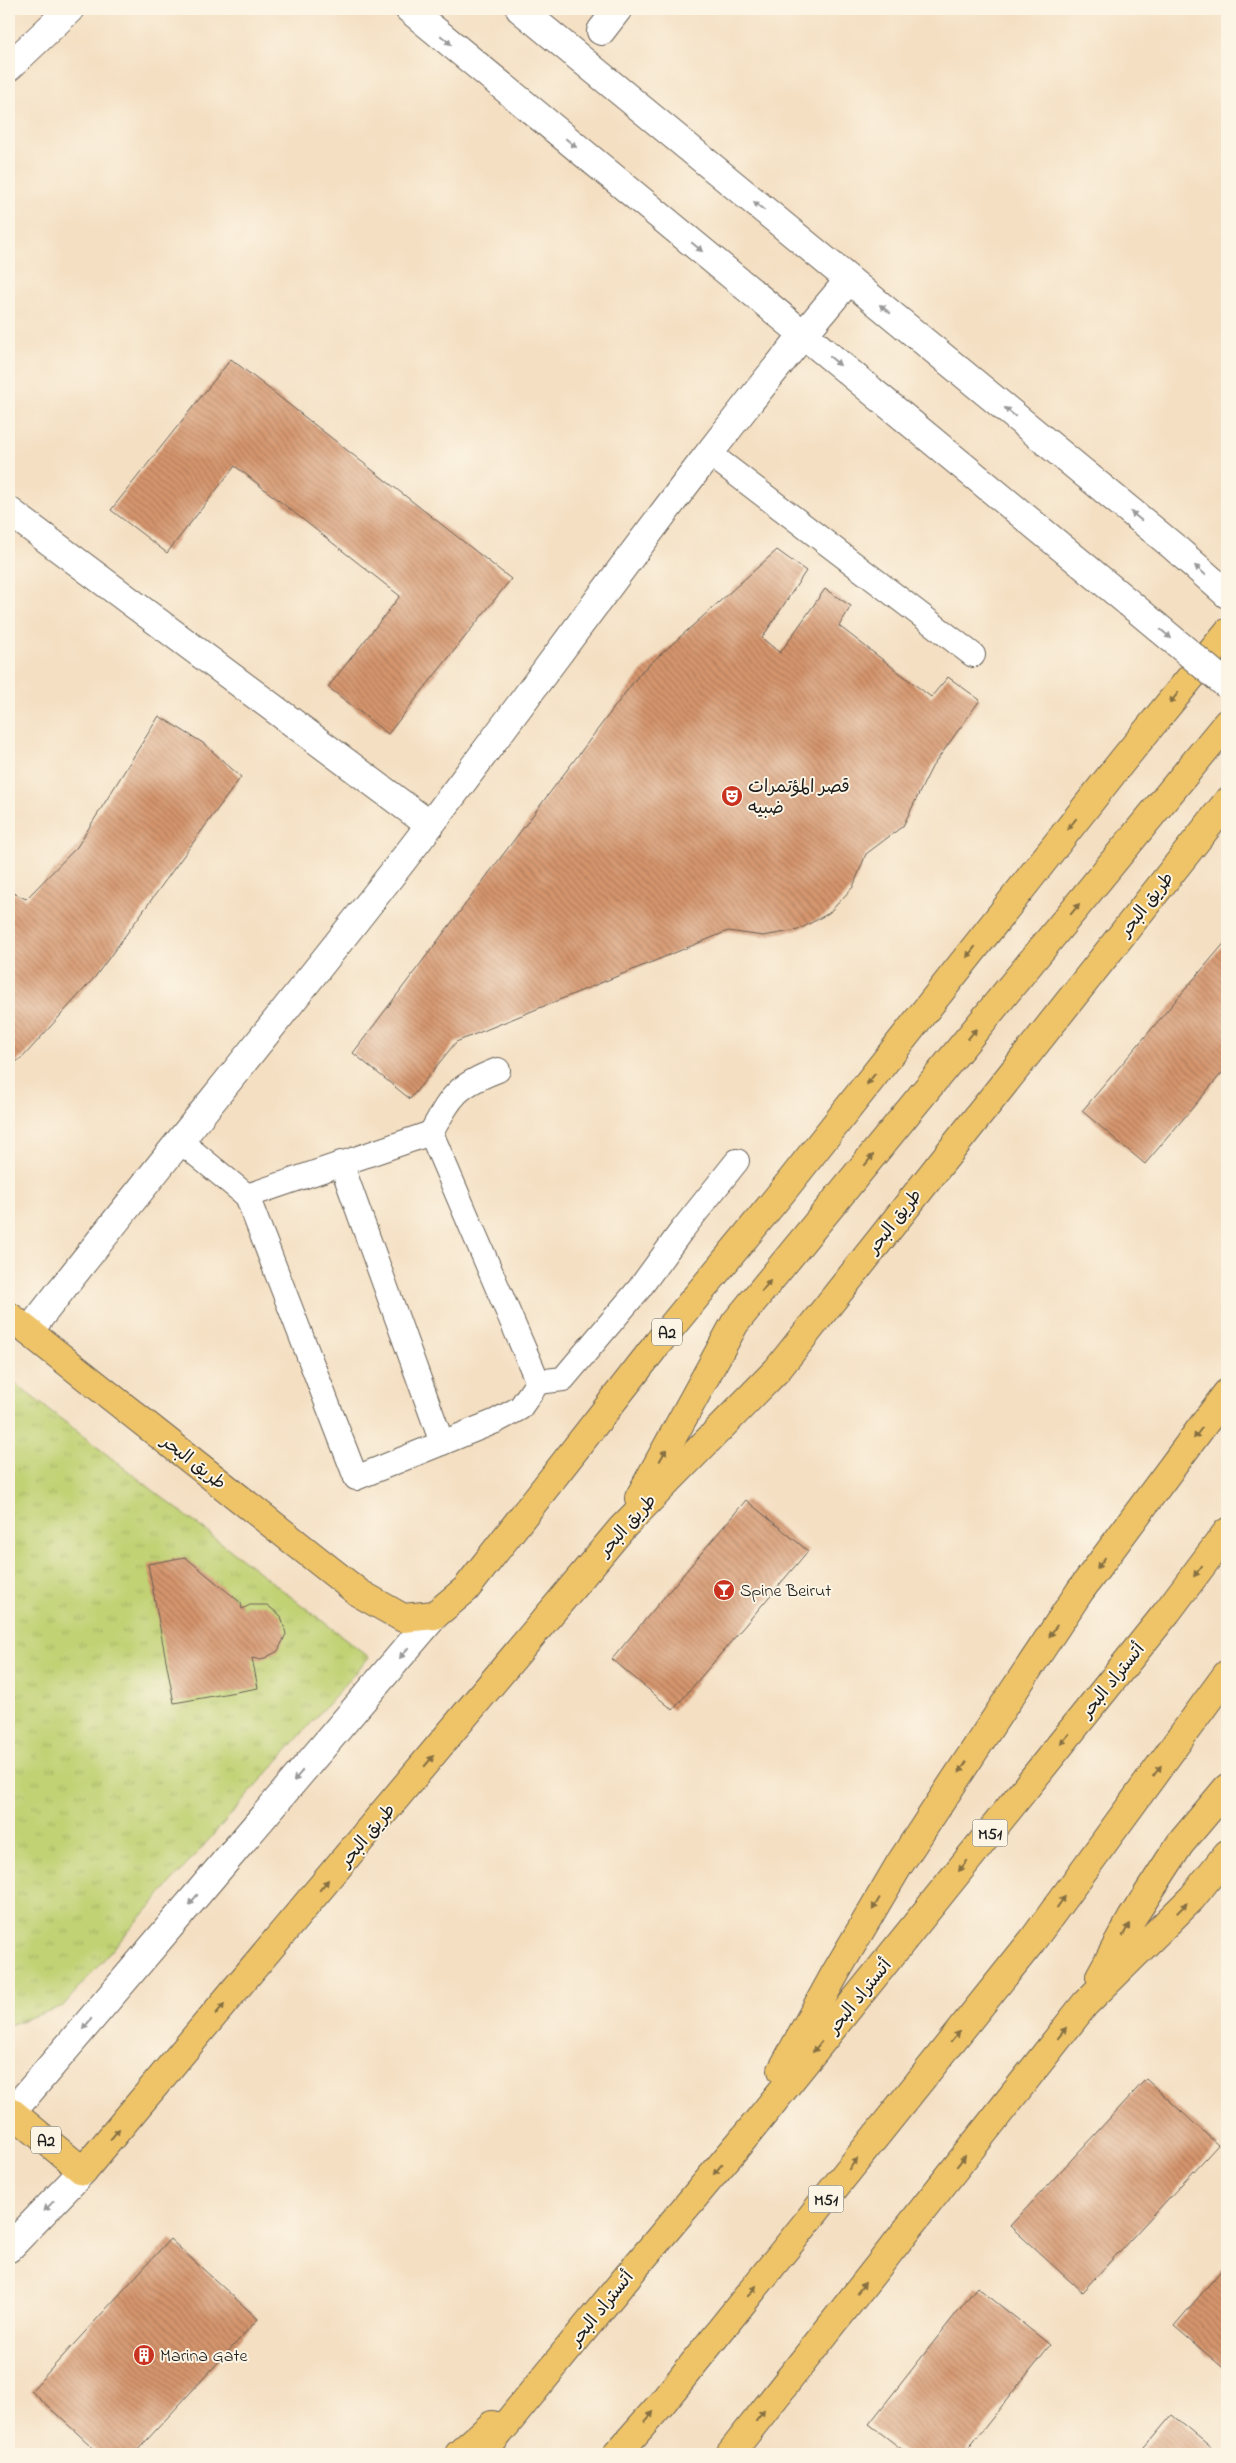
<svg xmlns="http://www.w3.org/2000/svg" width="1236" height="2463" font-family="'Indie Flower','Playpen Sans Arabic',sans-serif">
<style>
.grass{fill:url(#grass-tufts);stroke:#6e7748}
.building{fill:url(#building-back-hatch)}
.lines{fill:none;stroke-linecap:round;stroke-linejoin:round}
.service-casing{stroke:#686056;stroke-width:26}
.minor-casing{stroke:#686056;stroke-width:30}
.tertiary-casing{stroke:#686056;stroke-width:30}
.trunk-casing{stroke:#686056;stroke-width:30}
.motorway-casing{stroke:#686056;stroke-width:30}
.service{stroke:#fff;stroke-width:24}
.minor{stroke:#fff;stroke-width:28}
.tertiary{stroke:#fff;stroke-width:28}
.trunk{stroke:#efc469;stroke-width:28}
.motorway{stroke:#efc469;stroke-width:28}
.tertiary-bridge-casing{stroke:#686056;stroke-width:30;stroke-linecap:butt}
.tertiary-bridge{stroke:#fff;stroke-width:28}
.oneway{fill:#999}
.oneway2{fill:#867042}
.labels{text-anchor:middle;stroke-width:4;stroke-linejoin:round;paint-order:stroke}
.shield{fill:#fcf5e5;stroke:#5f5d58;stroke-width:1}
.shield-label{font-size:16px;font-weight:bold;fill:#1c1c1c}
.poi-label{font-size:18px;fill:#1c1c1c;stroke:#fcf5e5;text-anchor:start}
.street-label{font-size:18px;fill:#1c1c1c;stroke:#fcf5e5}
</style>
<defs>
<pattern id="grass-tufts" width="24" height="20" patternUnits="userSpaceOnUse" patternTransform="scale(1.25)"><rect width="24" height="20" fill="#c1d275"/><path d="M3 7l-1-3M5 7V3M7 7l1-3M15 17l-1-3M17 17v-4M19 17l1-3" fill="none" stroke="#a5b465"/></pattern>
<pattern id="building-back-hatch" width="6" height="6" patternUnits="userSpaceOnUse" patternTransform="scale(1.25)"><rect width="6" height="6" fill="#d5956d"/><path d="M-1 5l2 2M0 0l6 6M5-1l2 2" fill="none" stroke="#ac7959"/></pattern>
</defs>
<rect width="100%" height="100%" fill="#fcf5e5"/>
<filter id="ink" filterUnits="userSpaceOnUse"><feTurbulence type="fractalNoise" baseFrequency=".02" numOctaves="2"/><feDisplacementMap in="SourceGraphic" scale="10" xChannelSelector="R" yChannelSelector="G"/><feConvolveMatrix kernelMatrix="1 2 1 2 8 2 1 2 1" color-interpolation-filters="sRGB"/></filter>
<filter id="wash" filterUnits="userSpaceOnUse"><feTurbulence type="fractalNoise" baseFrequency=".0096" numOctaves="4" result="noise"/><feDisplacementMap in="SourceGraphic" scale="20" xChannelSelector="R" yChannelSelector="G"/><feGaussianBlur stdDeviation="1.12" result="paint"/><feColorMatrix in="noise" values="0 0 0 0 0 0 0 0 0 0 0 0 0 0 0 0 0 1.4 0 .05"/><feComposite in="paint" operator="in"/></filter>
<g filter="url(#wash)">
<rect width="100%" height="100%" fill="#f4dfc2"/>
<!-- grass -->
<polygon class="grass" points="9,1379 369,1657 63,2006 9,2025"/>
<g id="blocks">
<!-- building -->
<g class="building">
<polygon points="231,359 511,579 388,734 328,687 400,596 235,466 167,553 111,510"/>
<polygon points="777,550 806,571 762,638 780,653 825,589 851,606 839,626 931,697 948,677 980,700 932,767 903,826 866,854 853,887 829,913 798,930 763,936 728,931 456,1042 410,1099 353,1053 641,672"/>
<polygon points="159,716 203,743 241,777 95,977 24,1056 9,1067 9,891 26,899 77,847"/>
<polygon points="1227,940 1227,1067 1145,1164 1082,1111"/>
<polygon points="746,1500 808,1551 673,1710 612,1659"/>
<polygon points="185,1557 241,1603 242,1609 250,1605 267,1605 281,1616 286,1634 278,1651 261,1660 252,1658 258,1688 174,1703 148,1564"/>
<polygon points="1146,2079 1218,2145 1082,2292 1010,2226"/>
<polygon points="170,2239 258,2319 134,2454 100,2454 31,2391"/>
<polygon points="1225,2266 1227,2268 1227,2371 1174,2326"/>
<polygon points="977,2287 1050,2345 964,2454 908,2454 869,2424"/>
<polygon points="1172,2415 1219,2454 1139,2454"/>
</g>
</g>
</g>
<g filter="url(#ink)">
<use href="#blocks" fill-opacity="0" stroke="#686056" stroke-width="1"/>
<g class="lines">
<!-- service casing -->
<g class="service-casing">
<g id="service">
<polyline points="710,454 973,655"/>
<path d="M431,1133C452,1095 456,1086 498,1070"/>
<polyline points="180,1141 247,1196 431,1133 538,1382"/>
<polyline points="341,1163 442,1443"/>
<polyline points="247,1196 356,1478 496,1421 520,1408 538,1382 563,1379 639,1289 682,1230 737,1161"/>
</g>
</g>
<!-- minor casing -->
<g class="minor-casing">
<g id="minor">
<polyline points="601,31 618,9"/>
<polyline points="9,511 430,825"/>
<path d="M29,1331C162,1160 301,994 433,821C570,641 702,453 849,280"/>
<polyline points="12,2112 435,1615"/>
</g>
</g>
<!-- tertiary casing -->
<g class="tertiary-casing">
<g id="tertiary">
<polyline points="409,9 1129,603"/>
<polyline points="520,9 1174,547 1227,594"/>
<polyline points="9,67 70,9"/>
<polyline points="9,2248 83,2171"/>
</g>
</g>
<!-- trunk casing -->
<g class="trunk-casing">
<g id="trunk">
<polyline points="9,1316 359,1593 403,1618 435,1615 466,1589 658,1343 782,1192 1123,760 1227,633"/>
<polyline points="639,1498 735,1323 1227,723"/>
<polyline points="9,2110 83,2171 622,1528 777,1370 1227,802"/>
</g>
</g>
<!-- motorway casing -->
<g class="motorway-casing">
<g id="motorway">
<polyline points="1100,1976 1132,1918 1180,1844 1227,1788"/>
<polyline points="782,2070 836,1972 899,1865 1005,1704 1080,1591 1227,1393"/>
<polyline points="459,2454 492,2425"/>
<polyline points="482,2454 631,2272 749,2132 1167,1612 1227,1532"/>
<polyline points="617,2454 662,2403 1032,1941 1227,1674"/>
<polyline points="730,2454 1085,2004 1192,1898 1227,1854"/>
</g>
</g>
<!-- service -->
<use href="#service" class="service"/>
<!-- minor -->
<use href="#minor" class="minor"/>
<!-- tertiary -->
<use href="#tertiary" class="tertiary"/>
<!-- trunk -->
<use href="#trunk" class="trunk"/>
<!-- motorway -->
<use href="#motorway" class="motorway"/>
<!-- tertiary-bridge casing -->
<g class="tertiary-bridge-casing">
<polyline id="tertiary-bridge" points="1129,603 1227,685"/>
</g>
<!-- tertiary-bridge -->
<use href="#tertiary-bridge" class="tertiary-bridge"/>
</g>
<!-- one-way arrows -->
<defs><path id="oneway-solid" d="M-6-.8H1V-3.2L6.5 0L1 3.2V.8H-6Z" transform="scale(1.25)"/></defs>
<g class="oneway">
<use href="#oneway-solid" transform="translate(446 40) rotate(40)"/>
<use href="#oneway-solid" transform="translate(571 143) rotate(40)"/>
<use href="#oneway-solid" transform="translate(759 206) rotate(-141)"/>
<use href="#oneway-solid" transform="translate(697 247) rotate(40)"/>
<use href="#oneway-solid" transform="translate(885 309) rotate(-141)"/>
<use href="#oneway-solid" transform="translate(835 361) rotate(40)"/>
<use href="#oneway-solid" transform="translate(1010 412) rotate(-141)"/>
<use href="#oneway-solid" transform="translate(1136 516) rotate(-141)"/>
<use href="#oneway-solid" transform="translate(1200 570) rotate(-139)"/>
<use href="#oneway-solid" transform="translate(1166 634) rotate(40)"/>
<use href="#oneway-solid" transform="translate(404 1653) rotate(129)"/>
<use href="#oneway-solid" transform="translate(298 1776) rotate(130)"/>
<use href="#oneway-solid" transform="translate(193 1900) rotate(130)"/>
<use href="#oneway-solid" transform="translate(87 2024) rotate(130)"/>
<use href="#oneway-solid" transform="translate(49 2206) rotate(134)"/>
</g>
<g class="oneway2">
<use href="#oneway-solid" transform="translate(1174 698) rotate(129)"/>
<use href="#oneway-solid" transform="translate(1072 824) rotate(128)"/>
<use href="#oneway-solid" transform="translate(1075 909) rotate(-51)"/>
<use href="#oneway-solid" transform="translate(971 952) rotate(128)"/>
<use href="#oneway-solid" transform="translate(972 1034) rotate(-51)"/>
<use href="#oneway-solid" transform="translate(871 1079) rotate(128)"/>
<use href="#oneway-solid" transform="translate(869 1160) rotate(-51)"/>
<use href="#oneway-solid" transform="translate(766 1286) rotate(-51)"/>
<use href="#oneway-solid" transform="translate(1198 1433) rotate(127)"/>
<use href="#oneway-solid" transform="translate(663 1455) rotate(-61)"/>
<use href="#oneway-solid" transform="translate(1101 1563) rotate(127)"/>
<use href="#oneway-solid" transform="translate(1198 1571) rotate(127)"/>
<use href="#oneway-solid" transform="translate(1053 1631) rotate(124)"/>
<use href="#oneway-solid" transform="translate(1065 1739) rotate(129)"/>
<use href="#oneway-solid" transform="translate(429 1761) rotate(-50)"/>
<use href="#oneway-solid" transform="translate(963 1767) rotate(123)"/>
<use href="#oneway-solid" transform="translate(1157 1771) rotate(-54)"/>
<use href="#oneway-solid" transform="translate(963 1866) rotate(129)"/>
<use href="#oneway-solid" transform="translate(324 1885) rotate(-50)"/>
<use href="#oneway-solid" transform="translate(1061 1902) rotate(-54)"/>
<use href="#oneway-solid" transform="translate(876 1904) rotate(121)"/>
<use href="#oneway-solid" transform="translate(1182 1908) rotate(-45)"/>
<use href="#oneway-solid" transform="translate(1126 1930) rotate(-61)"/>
<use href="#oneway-solid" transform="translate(220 2009) rotate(-50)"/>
<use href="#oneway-solid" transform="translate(1062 2033) rotate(-52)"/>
<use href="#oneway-solid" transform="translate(955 2037) rotate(-51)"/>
<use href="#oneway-solid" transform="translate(817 2047) rotate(129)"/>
<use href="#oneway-solid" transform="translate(115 2134) rotate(-50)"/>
<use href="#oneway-solid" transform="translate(961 2161) rotate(-52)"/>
<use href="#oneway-solid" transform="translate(853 2164) rotate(-51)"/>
<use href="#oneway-solid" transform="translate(718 2169) rotate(130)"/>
<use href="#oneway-solid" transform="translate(861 2288) rotate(-52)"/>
<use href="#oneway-solid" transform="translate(752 2291) rotate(-51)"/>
<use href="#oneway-solid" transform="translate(760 2416) rotate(-52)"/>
<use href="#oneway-solid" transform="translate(649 2417) rotate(-49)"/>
</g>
</g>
<!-- icons -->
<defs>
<g id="theatre-disc" transform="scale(1.125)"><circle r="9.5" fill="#c8321e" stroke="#fcf5e5"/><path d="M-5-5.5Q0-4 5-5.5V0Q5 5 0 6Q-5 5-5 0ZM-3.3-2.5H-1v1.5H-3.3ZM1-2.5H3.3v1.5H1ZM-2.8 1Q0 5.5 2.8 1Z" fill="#fff"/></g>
<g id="bar-disc" transform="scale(1.125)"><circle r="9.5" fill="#c8321e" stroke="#fcf5e5"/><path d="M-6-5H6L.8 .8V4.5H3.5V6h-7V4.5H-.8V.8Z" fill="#fff"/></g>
<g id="building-disc" transform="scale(1.125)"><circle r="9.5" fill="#c8321e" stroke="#fcf5e5"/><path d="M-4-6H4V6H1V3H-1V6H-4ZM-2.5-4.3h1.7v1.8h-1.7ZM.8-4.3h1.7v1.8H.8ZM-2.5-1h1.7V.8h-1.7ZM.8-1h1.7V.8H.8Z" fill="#fff"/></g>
</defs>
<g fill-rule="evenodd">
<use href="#theatre-disc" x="732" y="796"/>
<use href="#bar-disc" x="724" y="1590"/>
<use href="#building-disc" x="144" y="2355"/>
</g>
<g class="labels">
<!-- shield labels -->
<g class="shield">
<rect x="652" y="1318.5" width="30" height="27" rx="4"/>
<rect x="972.5" y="1819.5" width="35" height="27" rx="4"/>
<rect x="31" y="2126.5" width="30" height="27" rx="4"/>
<rect x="808.5" y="2185.5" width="35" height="27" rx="4"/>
</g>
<g class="shield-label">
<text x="667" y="1338">A2</text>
<text x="990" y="1839">M51</text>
<text x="46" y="2146">A2</text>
<text x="826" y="2205">M51</text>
</g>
<!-- poi labels -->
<g class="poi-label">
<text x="748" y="792">قصر المؤتمرات<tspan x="748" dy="21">ضبيه</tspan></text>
<text x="740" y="1596">Spine Beirut</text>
<text x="160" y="2361">Marina Gate</text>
</g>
<!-- street labels -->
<g class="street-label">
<text transform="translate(1146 904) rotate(-52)" y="6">طريق البحر</text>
<text transform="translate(894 1221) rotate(-52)" y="6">طريق البحر</text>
<text transform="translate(194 1462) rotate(38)" y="6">طريق البحر</text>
<text transform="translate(627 1525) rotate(-48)" y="6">طريق البحر</text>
<text transform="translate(1112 1680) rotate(-51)" y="6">أتستراد البحر</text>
<text transform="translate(367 1835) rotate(-50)" y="6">طريق البحر</text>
<text transform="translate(859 1996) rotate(-51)" y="6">أتستراد البحر</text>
<text transform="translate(601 2308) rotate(-51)" y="6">أتستراد البحر</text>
</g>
</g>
<!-- margin -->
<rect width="1236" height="2463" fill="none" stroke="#fcf5e5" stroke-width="30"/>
</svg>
